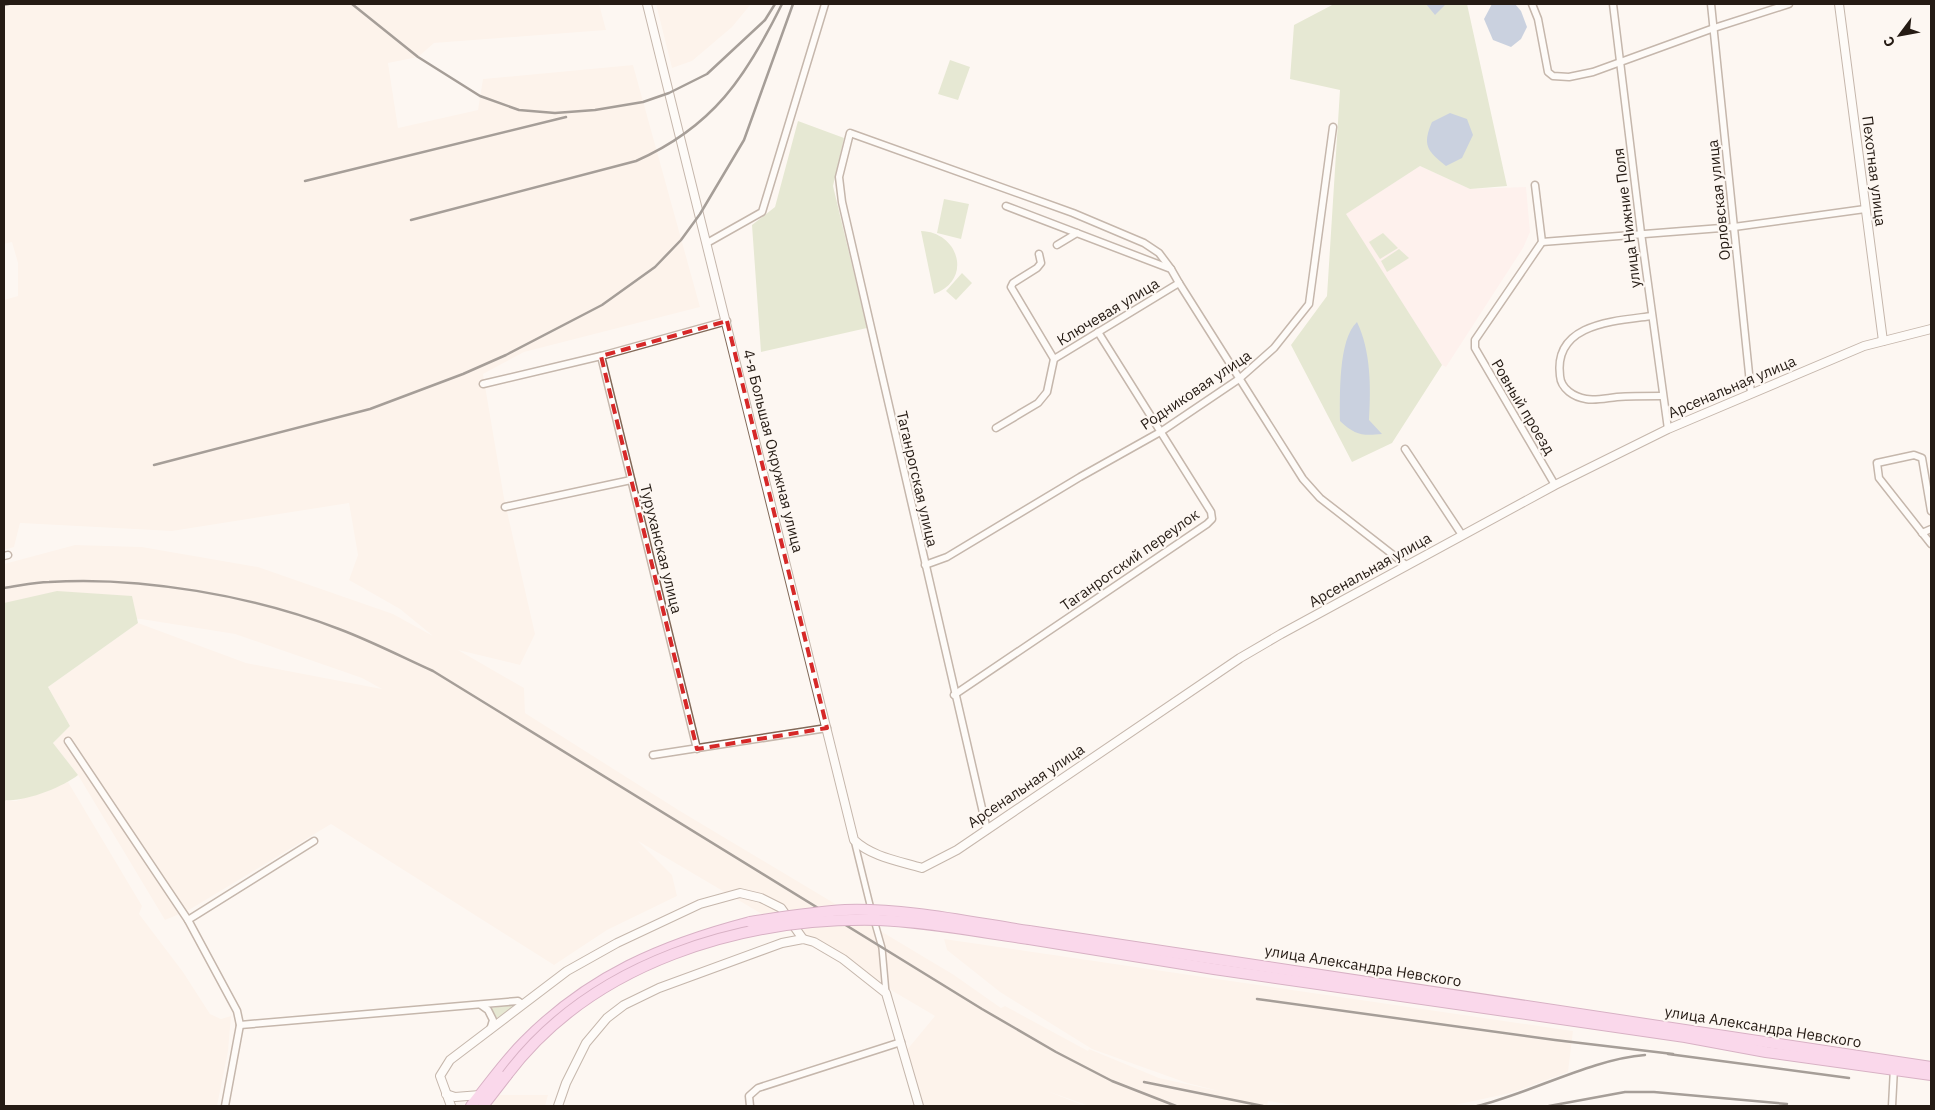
<svg xmlns="http://www.w3.org/2000/svg" width="1935" height="1110" font-family="'IBM Plex Sans',sans-serif">
<style>
.built{fill:#fcede3}
.education{fill:#fee8e7}
.green{fill:#cbd5ad}
.water{fill:#8ca3c8}
.lines{fill:none;stroke-linecap:round;stroke-linejoin:round}
.pedestrian-casing{stroke:#826857;stroke-width:8}
.minor-casing{stroke:#826857;stroke-width:9}
.tertiary-casing{stroke:#826857;stroke-width:10}
.primary-casing{stroke:#aa5c8d;stroke-width:12}
.pedestrian{stroke:#fff;stroke-width:5}
.minor{stroke:#fff;stroke-width:6}
.tertiary{stroke:#fff;stroke-width:8}
.primary{stroke:#f7b2e2;stroke-width:10}
.rail{stroke:#3c322b;stroke-width:2.5}
.primary-bridge-casing{stroke:#aa5c8d;stroke-width:12;stroke-linecap:butt}
.primary-bridge{stroke:#f7b2e2;stroke-width:10}
.marked{fill:none;stroke:#d62828;stroke-width:4;stroke-dasharray:10 6;stroke-linejoin:round}
.labels{text-anchor:middle;stroke-width:4.5;stroke-linejoin:round;paint-order:stroke}
.street-label{font-size:15px;fill:#251b14;stroke:#fdf7f2}
</style>
<rect width="100%" height="100%" fill="#fdf7f2"/>
<!-- built -->
<g class="built">
<polygon points="4,4 599,4 606,30 434,43 418,57 388,63 398,128 478,110 483,79 633,65 700,307 524,352 483,374 504,498 535,634 520,665 458,650 524,688 525,713 680,811 954,975 1001,1008 1005,1006 1088,1051 1089,1049 1159,1078 1227,1093 1187,1083 1092,1049 1000,992 947,950 944,939 1573,1031 1568,1072 1511,1093 1450,1106 1298,1106 1268,1101 1267,1106 1089,1106 1047,1091 1085,1106 923,1106 906,1051 935,1016 638,841 672,875 677,896 607,930 554,965 331,824 189,910 165,920 78,775 53,743 70,726 48,687 138,623 246,663 382,689 362,678 235,634 141,619 82,616 4,620 4,564 75,545 142,547 258,567 393,614 433,636 400,609 349,580 358,555 349,503 172,531 20,523 14,547 4,550 4,300 18,296 18,263 12,242 4,244"/>
<polygon points="656,4 751,4 732,27 692,61 672,68"/>
<polygon points="68,782 142,906 139,914 183,972 210,1014 221,1019 231,1016 228,1051 217,1106 4,1106 4,802 6,800 16,801"/>
<polygon points="497,1095 548,1095 545,1106 489,1106"/>
</g>
<!-- education -->
<polygon class="education" points="1420,166 1470,189 1526,187 1530,232 1523,248 1446,367 1442,365 1345,214"/>
<!-- green -->
<g class="green">
<polygon points="1334,4 1467,4 1507,186 1470,189 1420,166 1346,214 1442,365 1392,443 1352,462 1291,345 1327,296 1340,90 1290,79 1294,25"/>
<polygon points="950,60 970,67 958,100 938,94"/>
<polygon points="798,121 844,138 833,186 867,328 761,352 752,225 775,207"/>
<polygon points="944,199 969,204 961,239 937,233"/>
<path d="M921,231C959,232 973,280 934,294Z"/>
<polygon points="1383,233 1398,248 1380,259 1369,242"/>
<polygon points="1399,249 1409,258 1387,272 1381,261"/>
<polygon points="962,273 972,283 956,300 946,291"/>
<path d="M57,591L132,596L138,623L48,687L70,726L53,743L78,775C63,787 25,802 6,800L4,802V603Z"/>
<polygon points="515,1005 497,1018 490,1008"/>
</g>
<!-- water -->
<g class="water">
<polygon points="1426,4 1446,4 1435,15"/>
<polygon points="1492,4 1515,4 1521,11 1527,27 1521,39 1511,47 1493,40 1484,19"/>
<path d="M1450,113L1467,119L1473,135L1462,158L1446,166C1427,151 1422,145 1432,122Z"/>
<path d="M1357,322C1371,351 1371,388 1369,420L1382,434C1362,436 1355,435 1340,421C1340,397 1338,339 1357,322Z"/>
</g>
<g class="lines">
<!-- pedestrian casing -->
<g class="pedestrian-casing">
<g id="pedestrian">
<polyline points="854,840 871,909"/>
<polyline points="874,920 882,948 886,993"/>
</g>
</g>
<!-- minor casing -->
<g class="minor-casing">
<g id="minor">
<polyline points="1532,4 1538,19 1548,72 1553,76 1569,77 1593,72 1714,28 1789,4"/>
<polyline points="1613,4 1641,233 1668,429"/>
<polyline points="1711,4 1751,393"/>
<polyline points="1535,185 1542,242 1475,340 1475,348 1555,485"/>
<polyline points="1006,206 1171,269 1179,283"/>
<polyline points="1542,242 1734,227 1865,209"/>
<polyline points="707,243 762,212 825,4"/>
<polyline points="1057,245 1077,233"/>
<polyline points="1039,254 1041,263 1037,268 1013,283 1011,287 1054,359 1179,283 1303,479 1320,498 1406,565"/>
<path d="M1652,316C1615,321 1553,323 1560,376C1561,389 1574,397 1586,399C1595,401 1607,398 1617,397C1632,396 1647,396 1662,396"/>
<polyline points="483,384 601,356"/>
<polyline points="996,428 1038,403 1047,392 1054,359"/>
<polyline points="1405,449 1462,535"/>
<polyline points="505,507 631,480"/>
<polyline points="1931,511 1922,458 1914,455 1877,463 1879,478 1931,544"/>
<polyline points="1922,533 1931,529"/>
<polyline points="4,556 8,555"/>
<polyline points="925,565 947,557 1080,477 1162,431 1239,379 1274,348 1309,304 1333,127"/>
<polyline points="954,695 1207,524 1212,519 1211,512 1098,332"/>
<polyline points="68,741 188,920 237,1011 240,1025 225,1106"/>
<polyline points="697,749 601,356 727,321"/>
<polyline points="653,755 827,728"/>
<polyline points="987,830 842,202 839,177 850,133 1073,213 1144,243 1159,253 1171,269"/>
<polyline points="188,920 314,841"/>
<polyline points="481,1005 488,1010 493,1020 490,1030"/>
<polyline points="240,1025 518,1001 522,1004"/>
<polyline points="750,1106 749,1096 758,1088 901,1042"/>
<polyline points="1892,1106 1894,1068"/>
</g>
</g>
<!-- tertiary casing -->
<g class="tertiary-casing">
<g id="tertiary">
<path d="M647,4L854,840C872,857 899,861 922,868L957,850L1240,658L1281,634L1555,485L1668,429L1864,346L1931,329"/>
<polyline points="1839,4 1883,341"/>
<polyline points="446,1094 455,1097 480,1095"/>
<polyline points="451,1106 440,1076 450,1060 567,971 617,943 700,904 740,893 761,898 781,908 803,939"/>
<polyline points="558,1106 566,1083 586,1043 607,1018 624,1005 659,988 782,943 803,939 814,942 843,959 886,993 919,1106"/>
</g>
</g>
<!-- primary casing -->
<g class="primary-casing">
<g id="primary">
<polyline points="1029,931 1931,1067"/>
<polyline points="1029,939 1214,969 1685,1037 1766,1052 1931,1075"/>
<path d="M471,1106C489,1084 504,1062 524,1042C589,976 662,945 750,922"/>
<polyline points="483,1106 507,1075"/>
</g>
</g>
<!-- pedestrian -->
<use href="#pedestrian" class="pedestrian"/>
<!-- minor -->
<use href="#minor" class="minor"/>
<!-- tertiary -->
<use href="#tertiary" class="tertiary"/>
<!-- primary -->
<use href="#primary" class="primary"/>
<!-- rail -->
<g class="rail">
<polyline points="352,4 418,57 480,96 519,110 555,113 595,110 643,102 669,93 707,74 765,20 775,4"/>
<polyline points="4,5 9,4"/>
<polyline points="305,181 566,117"/>
<path d="M411,220L636,161C713,127 746,77 782,4"/>
<polyline points="154,465 370,409 463,374 506,355 602,305 655,267 681,240 700,214 744,140 793,4"/>
<path d="M4,588C19,586 34,582 49,582C140,576 255,596 339,629C371,641 402,657 433,671L982,1009L1056,1052L1112,1081L1176,1106"/>
<polyline points="1257,999 1555,1040 1673,1054"/>
<polyline points="1668,1054 1849,1078"/>
<polyline points="1144,1082 1263,1106"/>
<path d="M1477,1106C1531,1093 1592,1059 1645,1055"/>
<polyline points="1549,1106 1625,1092 1654,1092 1787,1104"/>
</g>
<!-- primary-bridge casing -->
<g class="primary-bridge-casing">
<g id="primary-bridge">
<path d="M750,922C782,917 813,912 845,910C906,908 969,922 1029,931"/>
<path d="M507,1075C592,962 742,917 878,920C928,922 979,932 1029,939"/>
</g>
</g>
<!-- primary-bridge -->
<use href="#primary-bridge" class="primary-bridge"/>
</g>
<!-- marked area -->
<path d="M0 0H1935V1110H0ZM727,321L827,728L697,749L601,356Z" fill="#fdf7f2" fill-opacity=".55" fill-rule="evenodd"/>
<path class="marked" d="M727,321L827,728L697,749L601,356Z"/>
<g class="labels">
<!-- street labels -->
<g class="street-label">
<text transform="translate(1874 171) rotate(83)" y="5">Пехотная улица</text>
<text transform="translate(1719 200) rotate(-96)" y="5">Орловская улица</text>
<text transform="translate(1627 218) rotate(-97)" y="5">улица Нижние Поля</text>
<text transform="translate(1108 312) rotate(-31)" y="5">Ключевая улица</text>
<text transform="translate(1732 387) rotate(-23)" y="5">Арсенальная улица</text>
<text transform="translate(1196 390) rotate(-34)" y="5">Родниковая улица</text>
<text transform="translate(1523 407) rotate(59)" y="5">Ровный проезд</text>
<text transform="translate(773 451) rotate(76)" y="5">4-я Большая Окружная улица</text>
<text transform="translate(917 479) rotate(77)" y="5">Таганрогская улица</text>
<text transform="translate(661 549) rotate(76)" y="5">Туруханская улица</text>
<text transform="translate(1130 560) rotate(-35)" y="5">Таганрогский переулок</text>
<text transform="translate(1370 570) rotate(-29)" y="5">Арсенальная улица</text>
<text transform="translate(1026 786) rotate(-34)" y="5">Арсенальная улица</text>
<text transform="translate(1363 966) rotate(9)" y="5">улица Александра Невского</text>
<text transform="translate(1763 1027) rotate(9)" y="5">улица Александра Невского</text>
</g>
</g>
<!-- border -->
<rect width="1935" height="1110" fill="none" stroke="#251b14" stroke-width="10"/>
<!-- north arrow -->
<g transform="translate(1900 35) rotate(238)" stroke="#fdf7f2" stroke-width="4" paint-order="stroke">
<path d="M0-4L9 19L0 12L-9 19Z" fill="#251b14"/>
<text y="-8" font-size="14" font-weight="bold" text-anchor="middle" fill="#251b14">С</text>
</g>
</svg>
